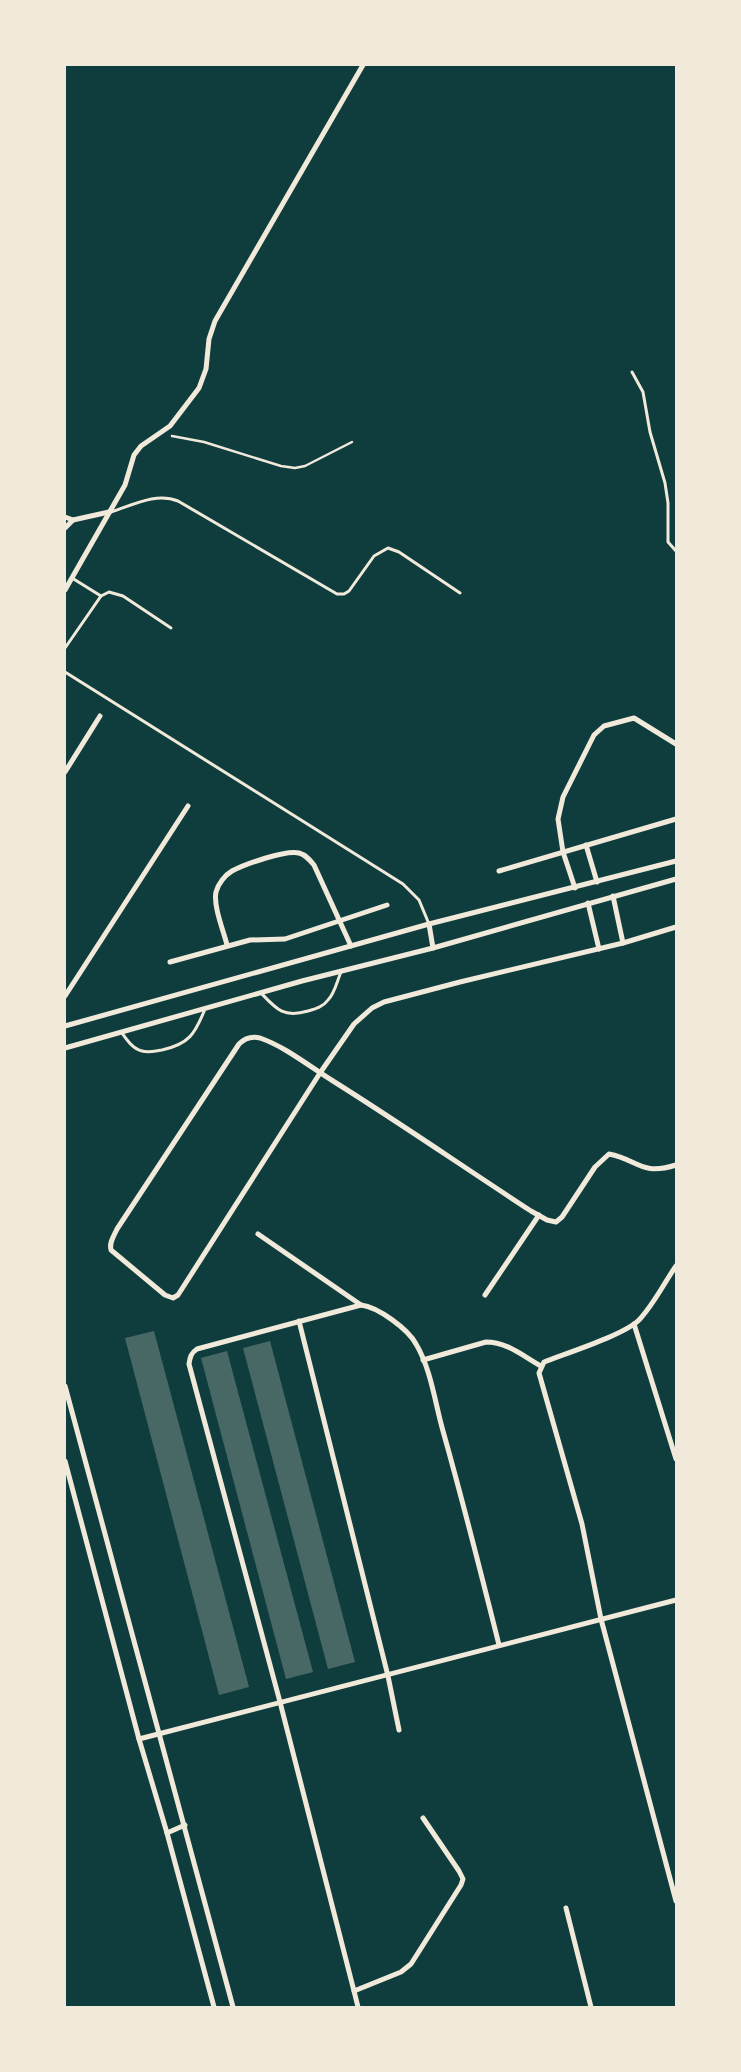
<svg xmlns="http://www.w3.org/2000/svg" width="741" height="2072" font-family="'Space Grotesk',sans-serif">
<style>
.building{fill:#486865}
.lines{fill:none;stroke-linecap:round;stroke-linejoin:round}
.path{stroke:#f1e9da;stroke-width:2.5}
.service{stroke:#f1e9da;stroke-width:3}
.minor{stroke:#f1e9da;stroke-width:5}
</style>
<rect width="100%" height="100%" fill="#0f3d3e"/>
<!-- building -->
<g class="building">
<polygon points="154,1331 249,1687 219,1695 125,1338"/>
<polygon points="270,1341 355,1662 328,1669 243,1348"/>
<polygon points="227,1351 313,1672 286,1679 201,1358"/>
</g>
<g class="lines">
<!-- path -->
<polyline class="path" points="172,436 204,442 281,466 295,468 305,466 352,442"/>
<!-- service -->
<g class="service">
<polyline points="632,372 643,392 650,432 665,483 668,503 668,542 676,551"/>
<path d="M111,512C133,505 156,492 178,501L337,594H344L349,591L374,556L388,548L399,552L460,593"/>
<polyline points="101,596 109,592 123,596 171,628"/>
<polyline points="65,648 101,596 72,578"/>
<polyline points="65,672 403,884 419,900 429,924"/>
<path d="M261,993C277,1010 284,1018 308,1011C315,1009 323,1007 328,1000C335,993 337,981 341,972"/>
<path d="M122,1033C127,1040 133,1049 142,1051C149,1053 155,1051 162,1050C189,1044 195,1034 205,1009"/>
</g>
<!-- minor -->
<g class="minor">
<polyline points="65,517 73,520 109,512"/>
<polyline points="65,528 73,520"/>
<polyline points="65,590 125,485 134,455 141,446 170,426 199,388 206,369 209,339 215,321 363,65"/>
<polyline points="65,772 100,716"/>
<polyline points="586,845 597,882"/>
<polyline points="499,871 676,819"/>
<polyline points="575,888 563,852 558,819 563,797 594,735 604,726 634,718 676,744"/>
<polyline points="613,896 623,943"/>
<polyline points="588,903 599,949"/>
<polyline points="429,924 433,948"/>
<path d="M676,927L623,943L460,982L384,1002L372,1008L354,1024L320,1073L178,1295L173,1298L165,1295L111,1250C109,1242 114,1236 117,1229L239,1044C245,1038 252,1036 260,1038C286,1047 310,1067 333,1081C400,1123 465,1168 531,1211L547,1220L556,1222L562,1217L595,1167L609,1154C639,1160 641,1176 676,1165"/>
<path d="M227,945C224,932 213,906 216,892C218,884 225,875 232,871C245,864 285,850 299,853C306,855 310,860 314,865L351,946"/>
<polyline points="170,962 250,940 285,939 387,905"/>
<polyline points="65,996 188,806"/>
<polyline points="65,1026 429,924 676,861"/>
<polyline points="65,1048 302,981 433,948 676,879"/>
<polyline points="258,1234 361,1305"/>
<path d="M676,1266C664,1283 654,1304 639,1320C624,1335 567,1353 544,1362L539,1373L582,1524L601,1619L676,1901"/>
<polyline points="485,1295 539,1215"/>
<polyline points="299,1321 388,1676 399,1730"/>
<polyline points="634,1324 676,1459"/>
<path d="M423,1360L486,1342C507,1342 523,1356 541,1366"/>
<polyline points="65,1386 233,2007"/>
<polyline points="65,1461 139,1739 167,1833 214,2007"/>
<polyline points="139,1739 676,1600"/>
<polyline points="167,1833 185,1825"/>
<polyline points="566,1908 591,2007"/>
<path d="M354,1991L280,1702L189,1364C190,1357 191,1353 197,1349L361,1305C378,1307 408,1329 416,1344C431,1369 435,1403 443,1431C463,1502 481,1573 499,1645"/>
<polyline points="358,2007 354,1991 401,1972 411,1964 461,1885 463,1879 459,1871 423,1818"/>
</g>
</g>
<!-- border -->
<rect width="741" height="2072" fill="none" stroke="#f1e9da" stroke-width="132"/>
</svg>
